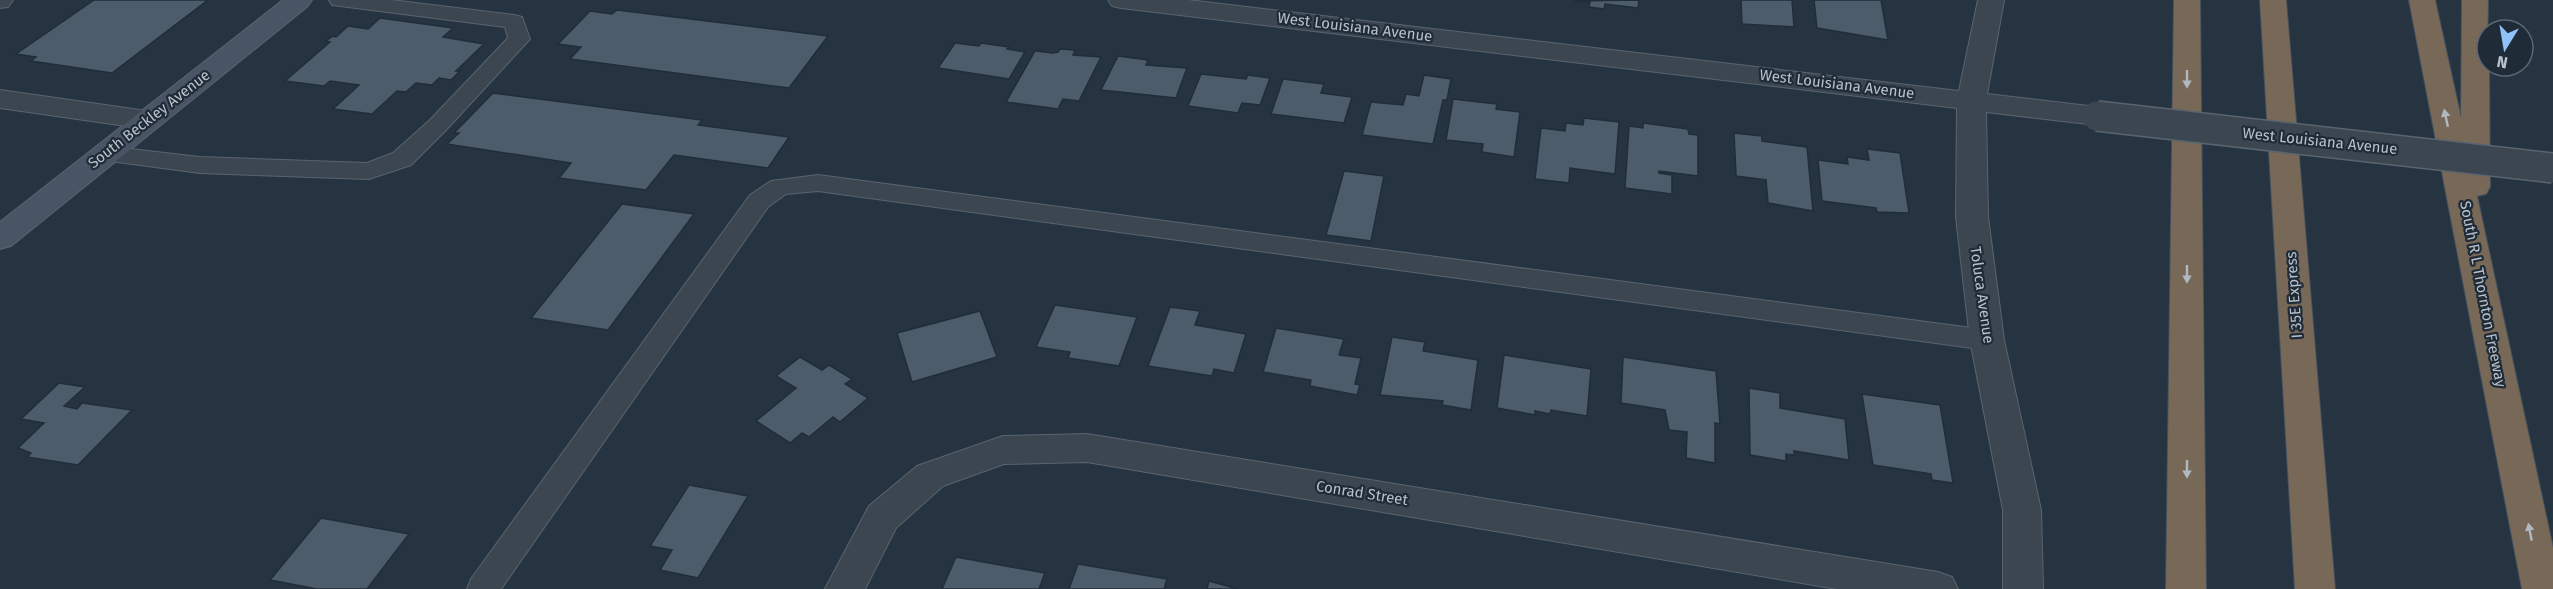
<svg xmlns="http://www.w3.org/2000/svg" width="2553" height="589" font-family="'Fira Sans',sans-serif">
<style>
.building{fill:#4c5c6a;stroke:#212d39;stroke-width:1.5}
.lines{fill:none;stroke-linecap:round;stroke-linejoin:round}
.lane-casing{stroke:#59646f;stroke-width:2}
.street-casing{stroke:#59646f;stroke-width:2}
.secondary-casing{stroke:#59646f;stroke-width:2}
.highway-casing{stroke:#45515c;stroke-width:2}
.lane{fill:#3b4651;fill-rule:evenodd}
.street{fill:#3b4651;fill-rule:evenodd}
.secondary{fill:#495564;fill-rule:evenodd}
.highway{fill:#776858;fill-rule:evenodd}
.street-bridge-casing{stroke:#59646f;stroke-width:32;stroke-linecap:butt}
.street-bridge{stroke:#3b4651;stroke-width:29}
.oneway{fill:#b2b8c0}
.labels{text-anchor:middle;stroke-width:4.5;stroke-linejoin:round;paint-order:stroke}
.street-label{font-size:15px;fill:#b8c1cb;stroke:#1f2b37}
</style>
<rect width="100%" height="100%" fill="#263442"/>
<!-- building -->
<g class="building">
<polygon points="94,0 208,0 112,73 31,61 36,57 16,54"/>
<polygon points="1639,0 1638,8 1605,4 1604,9 1589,7 1590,2 1574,1"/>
<polygon points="1741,0 1792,0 1794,27 1742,24"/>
<polygon points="1814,0 1881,0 1888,40 1817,28"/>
<polygon points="617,10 828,36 789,88 570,59 581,47 558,44 590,11 612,14"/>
<polygon points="380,18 453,28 443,37 484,44 456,71 460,71 451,80 439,78 432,85 416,83 406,92 397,91 372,114 333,109 359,85 330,81 324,86 285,81 330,42 326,41 333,36 336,37 348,26 368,29"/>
<polygon points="955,43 979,46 981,43 1009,47 1007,49 1025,52 1009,79 938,68"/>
<polygon points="1060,49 1075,50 1073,55 1101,57 1079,101 1063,99 1058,109 1006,102 1035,51 1053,53 1058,52"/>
<polygon points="1118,56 1148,60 1146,65 1187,68 1176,98 1101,90"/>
<polygon points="1201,74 1246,79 1248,75 1270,78 1260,105 1242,103 1238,113 1188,106"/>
<polygon points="1424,75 1451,79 1447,100 1443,100 1433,144 1362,135 1371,102 1403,105 1406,94 1419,96"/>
<polygon points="1283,79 1324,84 1321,93 1352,97 1344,123 1271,114"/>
<polygon points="493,93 702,120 698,125 789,137 768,168 674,155 646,190 559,178 571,163 447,144 459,133 454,133"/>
<polygon points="1453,99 1497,104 1496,109 1520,112 1514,157 1482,152 1483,144 1446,140"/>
<polygon points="1584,118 1619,122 1615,174 1570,168 1569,183 1535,179 1541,128 1565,131 1566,123 1583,125"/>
<polygon points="1643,123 1688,129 1689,134 1698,135 1698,176 1659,171 1659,173 1672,175 1672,194 1625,188 1629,126 1643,128"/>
<polygon points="1734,133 1762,136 1762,141 1807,147 1813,211 1768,203 1766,180 1736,176"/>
<polygon points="1867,149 1900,153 1909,213 1877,212 1876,208 1822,201 1818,160 1848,164 1847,157 1869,160"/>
<polygon points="1344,171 1384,176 1371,241 1326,235"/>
<polygon points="622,204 694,214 608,330 531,318"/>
<polygon points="1055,305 1137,317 1119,366 1068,358 1070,352 1036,347"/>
<polygon points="1170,307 1200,311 1195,325 1246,334 1234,373 1214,369 1212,376 1148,366"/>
<polygon points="980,311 997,357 912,382 897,333"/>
<polygon points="1276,328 1344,339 1339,355 1361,358 1355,384 1360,385 1357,395 1310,386 1311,380 1263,372"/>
<polygon points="1392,337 1425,342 1423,351 1478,360 1471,410 1442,405 1443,401 1380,395"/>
<polygon points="1504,355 1591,369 1587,416 1551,410 1550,414 1535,411 1535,415 1497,408"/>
<polygon points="800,357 822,370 829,365 852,379 845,384 868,398 840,422 833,417 809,437 802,433 790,443 756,421 796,388 776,376"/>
<polygon points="1623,357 1716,371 1720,424 1715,423 1715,463 1686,458 1687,432 1669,430 1665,410 1621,403"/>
<polygon points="59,383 85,387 64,406 77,409 82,403 132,410 78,465 27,457 31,453 18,448 44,423 21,419"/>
<polygon points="1749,388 1780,393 1780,408 1845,419 1849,460 1794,451 1794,455 1786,454 1786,461 1750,455"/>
<polygon points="1862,394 1940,405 1953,483 1932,480 1931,474 1873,465"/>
<polygon points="689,485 748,496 698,578 660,570 672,550 650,546"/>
<polygon points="321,518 409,534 367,589 317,589 270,580"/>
<polygon points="956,557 1045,573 1039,589 942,589"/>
<polygon points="1078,564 1161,578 1167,579 1164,589 1069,589"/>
<polygon points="1209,581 1238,589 1207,589"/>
</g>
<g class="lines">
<!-- lane casing -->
<g class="lane-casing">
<g id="lane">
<polygon points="0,0 13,0 8,7 0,8"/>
<polygon points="329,0 391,0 514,15 522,17 530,39 446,130 411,165 369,179 200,173 95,159 92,154 95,149 104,146 200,157 367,163 393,153 430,120 508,38 505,27 340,6 332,5"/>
<polygon points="818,175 1987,330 1997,333 2001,340 1997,347 1987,350 818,191 786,194 768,207 501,589 467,589 471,579 750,195 771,181"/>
</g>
</g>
<!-- street casing -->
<g class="street-casing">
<g id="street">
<polygon points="1108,0 1188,0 1959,91 1978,0 2004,0 1987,94 2097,107 2107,110 2111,116 2107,122 2097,125 1986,112 1988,217 2004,340 2041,510 2043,589 2003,589 2003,510 1970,340 1956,217 1957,108 1121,8 1112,6"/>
<polygon points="0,90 147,111 157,114 161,120 157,126 147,129 0,108"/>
<polygon points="1087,434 1938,572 1952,577 1958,589 1837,589 1087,462 1004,464 943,486 896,528 865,589 825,589 869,506 917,466 1003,436"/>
</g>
</g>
<!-- secondary casing -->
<g class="secondary-casing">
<polygon id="secondary" points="283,0 312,0 308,6 11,246 0,249 0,222"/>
</g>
<!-- highway casing -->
<g class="highway-casing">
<g id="highway">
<polygon points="2174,0 2200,0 2206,589 2166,589"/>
<polygon points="2260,0 2286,0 2335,589 2295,589"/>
<polygon points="2409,0 2435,0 2461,118 2462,0 2488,0 2487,66 2489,66 2490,187 2486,194 2477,196 2553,548 2553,589 2522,589"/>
</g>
</g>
<!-- lane -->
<use href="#lane" class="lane"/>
<!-- street -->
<use href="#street" class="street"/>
<!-- secondary -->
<use href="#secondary" class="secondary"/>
<!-- highway -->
<use href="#highway" class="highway"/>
<!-- street-bridge casing -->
<g class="street-bridge-casing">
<polyline id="street-bridge" points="2097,116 2553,168"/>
</g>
<!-- street-bridge -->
<use href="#street-bridge" class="street-bridge"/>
</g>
<!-- one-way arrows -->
<defs><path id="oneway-solid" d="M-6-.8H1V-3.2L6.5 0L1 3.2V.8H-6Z" transform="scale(1.5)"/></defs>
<g class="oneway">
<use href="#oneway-solid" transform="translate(2187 79) rotate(90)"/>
<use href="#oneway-solid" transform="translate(2446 118) rotate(-102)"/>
<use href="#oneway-solid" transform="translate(2187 274) rotate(90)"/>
<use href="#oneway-solid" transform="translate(2187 469) rotate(90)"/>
<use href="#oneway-solid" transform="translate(2530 532) rotate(-101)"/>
</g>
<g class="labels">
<!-- street labels -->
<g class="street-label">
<text transform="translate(1355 27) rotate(7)" y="5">West Louisiana Avenue</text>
<text transform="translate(1837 84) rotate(7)" y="5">West Louisiana Avenue</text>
<text transform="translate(149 119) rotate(-38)" y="5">South Beckley Avenue</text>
<text transform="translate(2320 141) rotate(6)" y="5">West Louisiana Avenue</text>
<text transform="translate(2483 294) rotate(79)" y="5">South R L Thornton Freeway</text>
<text transform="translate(1982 295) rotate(82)" y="5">Toluca Avenue</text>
<text transform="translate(2294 295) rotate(-94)" y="5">I 35E Express</text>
<text transform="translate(1362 493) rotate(9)" y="5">Conrad Street</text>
</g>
</g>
<!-- north arrow -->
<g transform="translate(2505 48) rotate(191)"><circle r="28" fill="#1f2b37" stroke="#5c6772" stroke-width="1.5"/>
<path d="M0-4.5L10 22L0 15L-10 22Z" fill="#90c1f8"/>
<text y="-9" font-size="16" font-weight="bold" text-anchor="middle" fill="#b8c1cb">N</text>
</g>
</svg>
